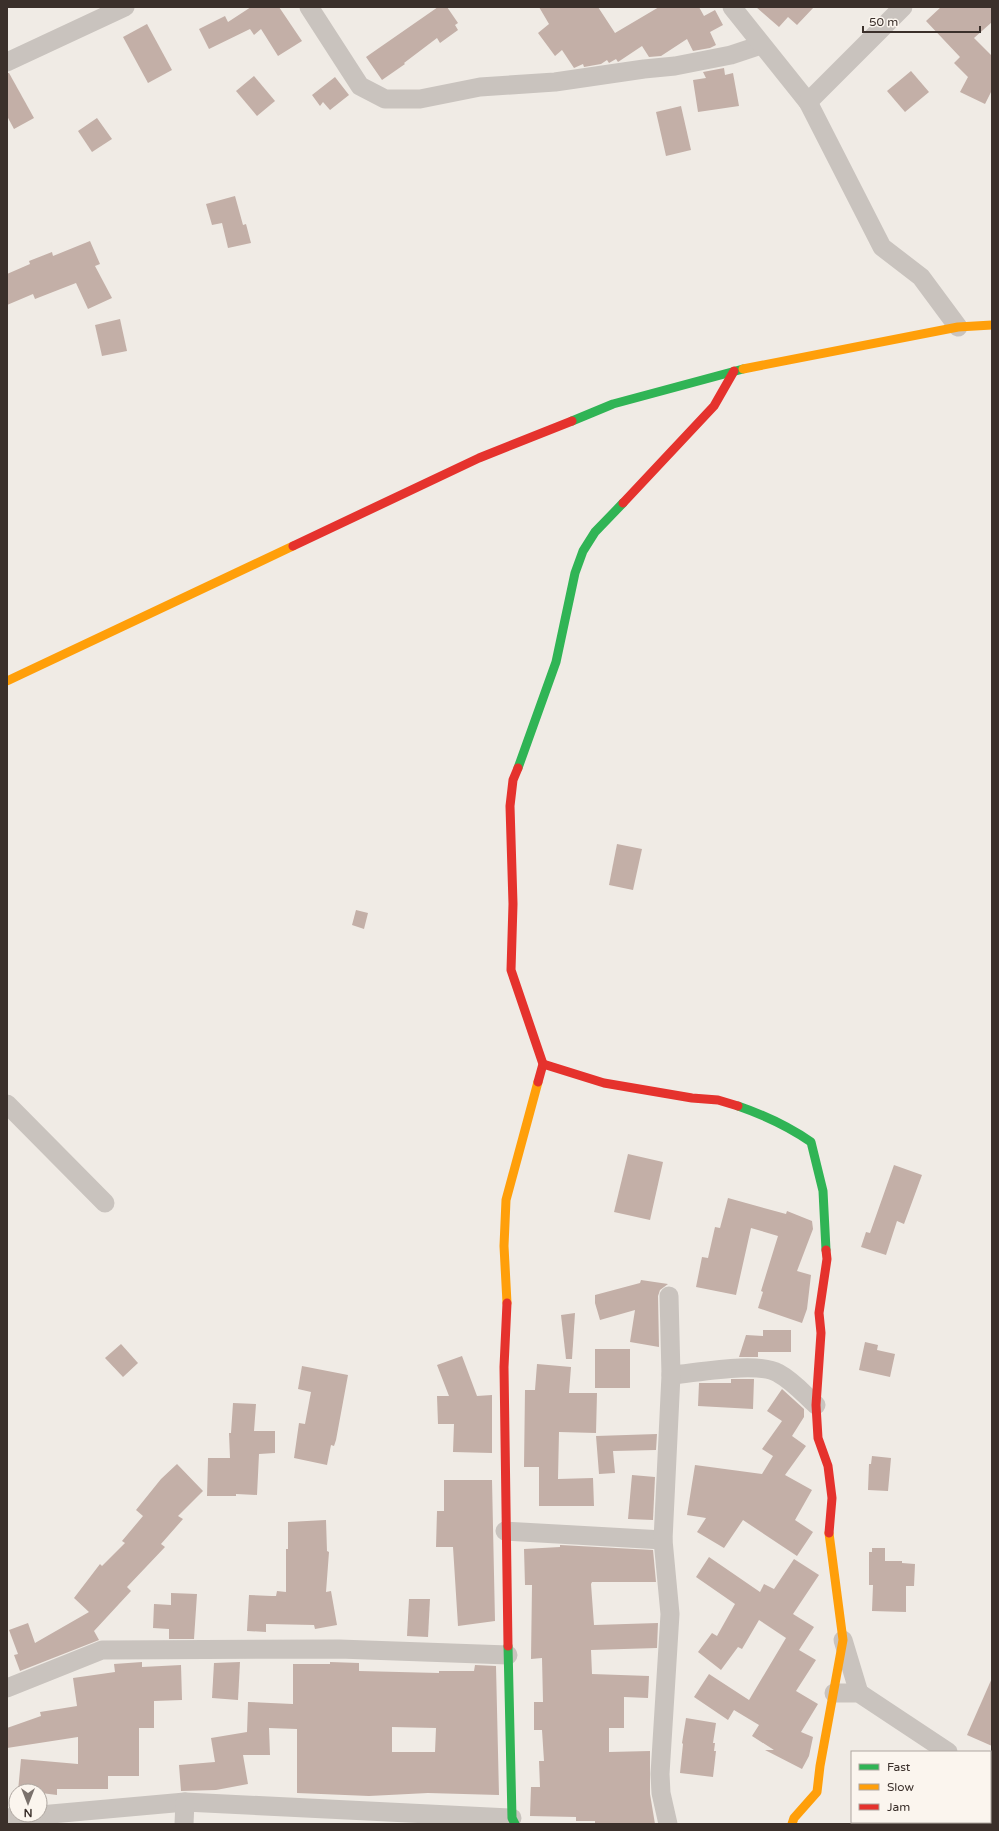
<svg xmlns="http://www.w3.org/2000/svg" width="999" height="1831" font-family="'Varela Round',sans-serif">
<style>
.building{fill:#c3afa7;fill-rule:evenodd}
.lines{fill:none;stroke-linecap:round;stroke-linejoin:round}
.street{stroke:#c9c3be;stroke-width:19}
.fast{stroke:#30b455;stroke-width:9}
.slow{stroke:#ff9f0a;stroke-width:9}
.jam{stroke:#e5322d;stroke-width:9}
</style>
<rect width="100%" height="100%" fill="#f0ebe5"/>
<!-- building -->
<g class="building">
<polygon points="251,7 279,7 302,41 278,56 261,29 254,35 250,29 209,49 199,29 225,16 228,22"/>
<polygon points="438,7 447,7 458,23 455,25 458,30 440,43 437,38 404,63 405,64 382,80 366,57"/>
<polygon points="539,7 598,7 615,33 659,7 699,7 704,16 715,10 723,25 710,32 716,45 710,48 693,51 687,39 661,56 649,57 642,46 618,62 616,59 609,63 607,60 601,64 584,67 583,64 574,68 562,50 555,56 538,33 549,24"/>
<polygon points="756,7 814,7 797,25 788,17 779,27"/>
<polygon points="941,7 992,7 992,22 974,38 992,56 992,90 985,104 960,92 968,77 954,63 960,57 926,21"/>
<polygon points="147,24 172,70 148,83 123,37"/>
<polygon points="724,68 725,75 733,73 739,106 698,112 693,80 706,78 703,72"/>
<polygon points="911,71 929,92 905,112 887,91"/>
<polygon points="7,73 9,73 34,118 14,129 7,116"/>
<polygon points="254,76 275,101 257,116 236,91"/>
<polygon points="335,77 349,95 330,110 323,102 320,106 312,95"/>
<polygon points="681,106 691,150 666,156 656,112"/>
<polygon points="97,118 112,139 92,152 78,131"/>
<polygon points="235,196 243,225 246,224 251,243 228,248 222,223 212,225 206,204"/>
<polygon points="90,241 100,264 95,266 112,298 88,309 76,283 35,299 33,294 7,305 7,274 30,264 29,261 52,252 53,256"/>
<polygon points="120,319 127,351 102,356 95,325"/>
<polygon points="617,844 642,849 633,890 609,885"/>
<polygon points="356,910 368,913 364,929 352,925"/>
<polygon points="628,1154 663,1162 650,1220 614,1212"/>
<polygon points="894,1165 922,1175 904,1224 897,1221 886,1255 861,1247 866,1232 870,1233"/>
<polygon points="728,1198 786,1214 787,1211 812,1221 813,1229 797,1271 811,1275 807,1309 802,1323 758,1308 763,1292 761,1291 778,1236 751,1228 736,1295 696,1287 702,1257 708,1258 715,1227 720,1228"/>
<polygon points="641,1280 668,1284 660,1290 658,1296 659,1347 630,1342 635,1310 600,1320 595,1303 595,1295 640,1283"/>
<polygon points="575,1313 572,1359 566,1359 561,1315"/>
<polygon points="763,1330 791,1330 791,1352 758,1352 758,1357 739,1357 746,1335 763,1336"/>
<polygon points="865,1342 878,1345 877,1350 895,1354 890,1377 859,1370"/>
<polygon points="121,1344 138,1363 123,1377 105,1358"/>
<rect x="595" y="1349" width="35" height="39"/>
<polygon points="462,1356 477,1396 492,1395 492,1453 453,1452 454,1424 438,1424 437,1396 449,1396 437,1365"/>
<polygon points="537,1364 571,1367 569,1393 597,1393 596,1433 559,1432 558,1479 593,1478 594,1506 539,1506 539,1467 524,1467 525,1390 535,1390"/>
<polygon points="302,1366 348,1375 336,1440 334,1446 331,1445 327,1465 294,1458 299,1423 305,1424 311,1392 298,1389"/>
<polygon points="731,1379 754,1379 753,1409 698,1406 699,1383 731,1383"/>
<polygon points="782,1389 804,1409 804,1417 792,1436 806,1446 785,1475 812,1490 795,1520 813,1532 797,1556 743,1520 724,1548 697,1532 706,1518 687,1515 695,1465 762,1474 773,1456 762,1449 782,1421 767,1411"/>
<polygon points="233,1403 256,1404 254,1431 275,1431 275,1453 259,1454 257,1495 236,1494 236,1496 207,1496 208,1458 230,1458 229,1433 231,1433"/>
<polygon points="657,1434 656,1450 613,1451 615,1473 599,1474 596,1436"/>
<polygon points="872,1456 891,1458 888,1491 868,1490 869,1464 871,1464"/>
<polygon points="177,1464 203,1491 178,1516 183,1519 161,1544 165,1547 127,1587 131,1591 94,1631 99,1640 20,1671 14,1655 18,1654 9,1630 28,1623 35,1643 89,1612 74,1598 100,1564 102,1566 125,1543 122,1541 143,1516 136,1510 161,1479"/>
<polygon points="632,1475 655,1477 653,1520 628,1519"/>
<polygon points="444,1480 492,1480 495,1621 458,1626 453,1547 436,1547 437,1511 444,1511"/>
<polygon points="326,1520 327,1551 329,1552 326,1592 331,1591 337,1625 315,1629 314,1625 266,1624 266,1632 247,1631 249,1595 272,1596 276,1596 277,1591 286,1592 286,1549 288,1549 288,1522"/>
<polygon points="560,1545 653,1550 656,1582 592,1582 591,1584 594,1625 658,1623 657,1648 591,1650 592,1674 649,1676 648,1698 624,1697 624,1728 609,1728 609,1752 650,1751 650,1794 655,1824 595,1824 595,1821 576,1821 576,1817 530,1816 531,1787 540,1787 539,1761 544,1761 542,1730 534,1730 534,1702 543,1702 542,1658 531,1659 532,1585 525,1585 524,1549 560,1547"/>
<polygon points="872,1548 885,1548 885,1561 902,1561 902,1563 915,1564 914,1586 906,1586 906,1612 872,1611 873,1585 869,1585 869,1552 872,1552"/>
<polygon points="709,1557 760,1592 764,1584 774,1589 794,1559 819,1575 793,1614 814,1627 799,1650 816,1660 796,1691 818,1704 801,1732 813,1737 809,1756 802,1769 765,1750 774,1750 752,1736 759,1725 734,1710 728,1720 694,1697 709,1674 749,1700 786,1638 759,1620 742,1649 738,1647 721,1670 698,1652 712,1633 717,1636 735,1604 696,1577"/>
<polygon points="171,1593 197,1594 194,1639 169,1639 169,1629 153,1628 154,1604 171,1605"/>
<polygon points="409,1599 430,1599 428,1637 407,1636"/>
<polygon points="142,1662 142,1667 181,1665 182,1700 154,1701 154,1728 139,1728 139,1776 108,1776 108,1789 57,1789 57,1795 41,1793 41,1791 18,1791 21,1759 78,1764 78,1737 7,1748 7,1728 41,1716 40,1712 77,1706 73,1678 115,1672 114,1664"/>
<polygon points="240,1662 238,1700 212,1698 214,1663"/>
<path d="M330,1662L359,1663V1671L439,1673V1671H474L475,1665L496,1666L499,1795L428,1793L369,1796L297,1793V1729L269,1728L270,1755H243L248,1784L216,1790L181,1791L179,1765L215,1762L211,1738L247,1732L248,1702L293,1704V1664H330ZM392,1727L436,1728L435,1752H392Z"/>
<polygon points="992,1678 992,1746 967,1735"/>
<polygon points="686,1718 716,1723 713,1743 715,1743 714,1751 716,1751 713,1777 680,1773 683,1744 682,1743"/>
</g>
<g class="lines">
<!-- street -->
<g class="street">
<polyline points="309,7 360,86 385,99 420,99 480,87 555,82 644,69 675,66 731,55 761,45"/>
<polyline points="732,7 808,102 882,247 921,277 958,327"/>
<polyline points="7,62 125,7"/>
<polyline points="808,102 903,7"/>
<polyline points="7,1104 105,1203"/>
<path d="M671,1375C696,1373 757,1361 778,1373C793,1381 804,1394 816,1405"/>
<polyline points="505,1531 663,1540"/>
<polyline points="843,1640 859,1693"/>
<polyline points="7,1688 102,1650 339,1649 508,1655"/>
<polyline points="834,1693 859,1693 948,1752"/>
<polyline points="990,1767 992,1767"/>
<polyline points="40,1815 185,1802 512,1818"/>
<polyline points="7,1818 39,1815"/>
<polyline points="184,1824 185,1802"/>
<polyline points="668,1824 661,1793 660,1774 670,1614 663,1540 671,1375 669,1296"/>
</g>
<!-- fast -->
<g class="fast">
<polyline points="572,421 613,404 743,369"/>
<polyline points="518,768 556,662 575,573 583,551 595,532 623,503"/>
<path d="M738,1106C764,1115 788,1126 811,1142L823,1191L826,1250"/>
<polyline points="508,1646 512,1818 515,1824"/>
</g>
<!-- slow -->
<g class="slow">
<polyline points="743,369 958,327 992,325"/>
<polyline points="7,681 293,546"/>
<polyline points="507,1303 504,1246 506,1200 538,1082"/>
<polyline points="792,1824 794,1818 817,1792 820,1766 843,1640 829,1533"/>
</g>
<!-- jam -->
<g class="jam">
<polyline points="623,503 714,406 734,371"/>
<polyline points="293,546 479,458 572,421"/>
<polyline points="518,768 513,780 510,806 513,904 511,970 543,1064 538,1082"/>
<polyline points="543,1064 604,1083 692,1098 718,1100 738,1106"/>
<polyline points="826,1250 827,1259 819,1313 821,1333 816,1405 818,1438 828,1466 832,1498 829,1533"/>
<polyline points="507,1303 504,1367 508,1646"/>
</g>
</g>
<!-- border -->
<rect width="999" height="1831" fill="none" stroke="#3b302b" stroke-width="16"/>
<!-- legend -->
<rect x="851" y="1751" width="140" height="72" fill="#fbf5ee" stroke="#aea6a0"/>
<rect x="859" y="1764" width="20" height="6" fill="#30b455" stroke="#aea6a0"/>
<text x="887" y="1771" font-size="12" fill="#3b302b">Fast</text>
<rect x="859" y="1784" width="20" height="6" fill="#ff9f0a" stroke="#aea6a0"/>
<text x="887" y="1791" font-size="12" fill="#3b302b">Slow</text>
<rect x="859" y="1804" width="20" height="6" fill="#e5322d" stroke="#aea6a0"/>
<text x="887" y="1811" font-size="12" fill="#3b302b">Jam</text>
<!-- north arrow -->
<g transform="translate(28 1803) rotate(180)"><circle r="19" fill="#fbf5ee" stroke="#aea6a0"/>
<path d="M0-3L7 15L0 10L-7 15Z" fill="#7a716c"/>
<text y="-6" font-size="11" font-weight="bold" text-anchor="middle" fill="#3b302b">N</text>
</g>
<!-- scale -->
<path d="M863 26v6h117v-6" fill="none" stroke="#3b302b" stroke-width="2"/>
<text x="869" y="26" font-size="12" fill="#3b302b" stroke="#fbf5ee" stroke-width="3" paint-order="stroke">50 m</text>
</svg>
